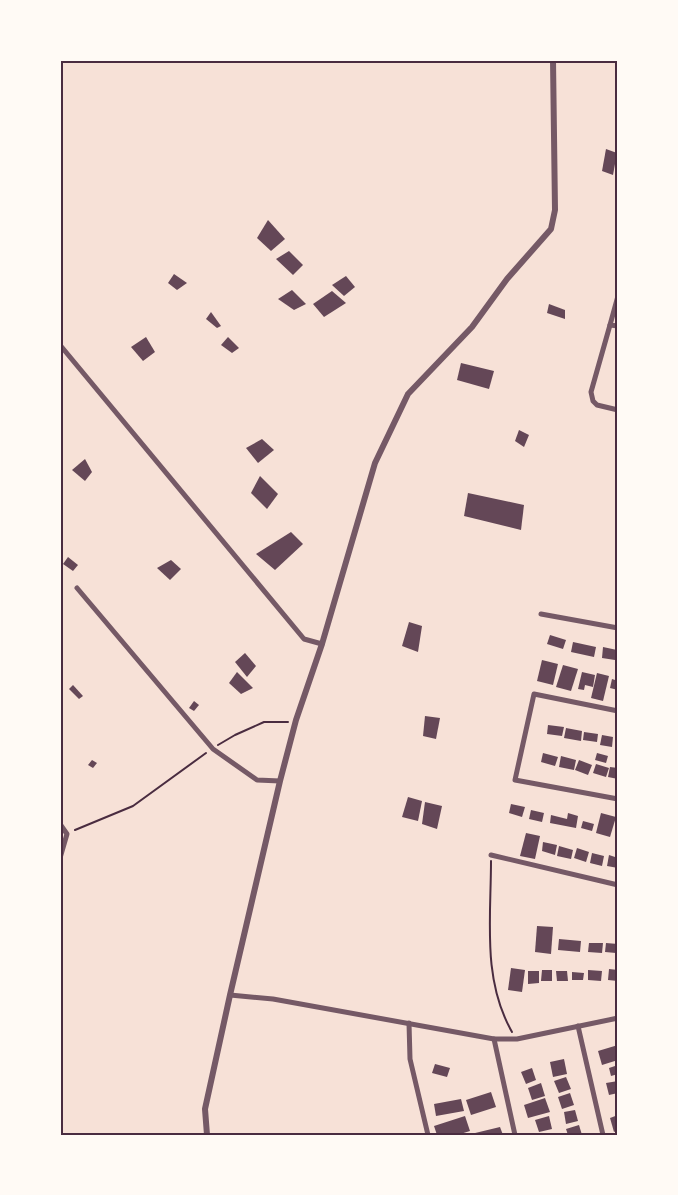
<svg xmlns="http://www.w3.org/2000/svg" width="678" height="1195" font-family="'PT Sans Narrow',sans-serif">
<style>
.building{fill:#644757}
.lines{fill:none;stroke-linecap:round;stroke-linejoin:round}
.path{stroke:#4a2c40;stroke-width:2}
.minor{stroke:#755966;stroke-width:5}
.tertiary{stroke:#755966;stroke-width:6}
.neatline{fill:none;stroke:#4a2c40;stroke-width:2}
</style>
<rect width="100%" height="100%" fill="#f7e1d7"/>
<!-- building -->
<g class="building">
<polygon points="606,149 617,153 613,175 602,171"/>
<polygon points="268,220 285,239 271,251 257,238"/>
<polygon points="289,251 303,265 293,275 276,259"/>
<polygon points="174,274 187,283 177,290 168,283"/>
<polygon points="346,276 355,287 344,296 332,285"/>
<polygon points="292,290 306,304 294,310 278,299"/>
<polygon points="332,291 346,303 324,317 313,304"/>
<polygon points="549,304 565,310 565,319 547,313"/>
<polygon points="211,312 221,326 217,328 206,319"/>
<polygon points="146,337 155,352 143,361 131,347"/>
<polygon points="228,337 239,348 232,353 221,345"/>
<polygon points="461,363 494,371 489,389 457,380"/>
<polygon points="519,430 529,435 524,447 515,441"/>
<polygon points="262,439 274,450 258,463 246,448"/>
<polygon points="85,459 92,472 85,481 72,470"/>
<polygon points="260,476 278,494 267,509 251,493"/>
<polygon points="468,493 524,505 521,530 464,516"/>
<polygon points="291,532 303,544 275,570 256,554"/>
<polygon points="68,557 78,565 73,571 63,564"/>
<polygon points="171,560 181,569 170,580 157,568"/>
<polygon points="409,622 422,626 418,652 402,646"/>
<polygon points="550,635 566,640 563,649 547,644"/>
<polygon points="573,642 596,647 594,657 571,652"/>
<polygon points="603,647 617,650 615,660 602,658"/>
<polygon points="245,653 256,666 247,677 235,662"/>
<polygon points="542,660 558,664 553,685 537,681"/>
<polygon points="563,665 578,669 571,691 556,687"/>
<polygon points="237,672 253,688 241,694 229,683"/>
<polygon points="582,672 595,675 593,687 585,685 584,690 578,689"/>
<polygon points="597,673 609,676 603,701 591,698"/>
<polygon points="612,679 618,681 618,690 610,688"/>
<polygon points="73,685 83,696 79,699 69,689"/>
<polygon points="194,701 199,705 194,711 189,708"/>
<polygon points="425,716 440,718 436,739 423,736"/>
<polygon points="548,725 564,727 562,736 547,734"/>
<polygon points="566,728 582,731 581,741 564,738"/>
<polygon points="584,732 598,734 597,742 583,740"/>
<polygon points="602,735 613,737 612,747 600,745"/>
<polygon points="543,753 558,757 555,766 541,762"/>
<polygon points="597,753 608,756 606,763 595,760"/>
<polygon points="561,756 576,760 574,770 559,767"/>
<polygon points="92,760 97,763 93,768 88,765"/>
<polygon points="579,760 592,765 588,775 575,770"/>
<polygon points="596,764 609,768 606,777 593,773"/>
<polygon points="610,767 618,768 618,779 608,777"/>
<polygon points="408,797 422,801 418,821 402,817"/>
<polygon points="425,802 442,806 437,829 422,824"/>
<polygon points="511,804 525,807 522,817 509,813"/>
<polygon points="531,810 544,813 542,822 529,819"/>
<polygon points="568,813 578,816 576,828 550,823 551,815 567,819"/>
<polygon points="601,813 616,817 610,837 596,833"/>
<polygon points="583,821 594,824 592,831 581,828"/>
<polygon points="526,833 540,836 535,859 520,856"/>
<polygon points="543,842 557,845 555,855 542,851"/>
<polygon points="559,846 573,850 571,859 557,856"/>
<polygon points="577,848 589,852 586,862 574,858"/>
<polygon points="592,853 604,856 602,866 590,863"/>
<polygon points="609,855 618,858 618,868 607,866"/>
<polygon points="537,926 553,927 551,954 535,952"/>
<polygon points="559,939 581,941 580,952 558,950"/>
<polygon points="589,943 603,943 602,953 588,952"/>
<polygon points="606,943 618,944 616,953 605,952"/>
<polygon points="511,968 525,970 522,992 508,990"/>
<polygon points="609,969 618,970 618,981 608,980"/>
<polygon points="542,970 552,970 552,981 541,981"/>
<polygon points="588,970 602,971 601,981 588,980"/>
<polygon points="528,971 539,971 539,983 528,984"/>
<polygon points="556,971 567,971 568,981 557,981"/>
<polygon points="572,972 584,973 583,980 572,980"/>
<polygon points="618,1045 618,1060 602,1065 598,1051"/>
<polygon points="564,1059 567,1074 553,1077 550,1062"/>
<polygon points="435,1064 450,1068 447,1077 432,1073"/>
<polygon points="618,1065 618,1074 611,1076 609,1068"/>
<polygon points="532,1068 536,1080 526,1084 521,1072"/>
<polygon points="566,1077 571,1089 559,1093 554,1081"/>
<polygon points="618,1081 618,1093 609,1095 606,1083"/>
<polygon points="541,1083 545,1096 532,1100 528,1088"/>
<polygon points="491,1092 496,1107 471,1115 466,1100"/>
<polygon points="570,1093 574,1105 562,1109 558,1097"/>
<polygon points="545,1098 550,1112 528,1118 524,1105"/>
<polygon points="461,1099 464,1111 436,1116 434,1104"/>
<polygon points="575,1110 578,1121 566,1124 564,1112"/>
<polygon points="618,1115 618,1130 614,1132 610,1118"/>
<polygon points="465,1116 470,1131 457,1135 437,1135 434,1126"/>
<polygon points="549,1116 552,1129 539,1132 535,1120"/>
<polygon points="579,1125 582,1135 568,1135 566,1129"/>
<polygon points="500,1127 503,1135 472,1135 471,1134"/>
</g>
<g class="lines">
<!-- path -->
<g class="path">
<polyline points="218,745 235,735 264,722 288,722"/>
<polyline points="75,830 133,806 206,753"/>
<path d="M491,861C491,919 482,979 512,1032"/>
</g>
<!-- minor -->
<g class="minor">
<polyline points="618,296 610,325 618,326"/>
<polyline points="610,325 591,392 593,401 597,405 618,410"/>
<polyline points="60,345 304,639 322,644"/>
<polyline points="77,588 213,749 257,780 280,781"/>
<polyline points="541,614 618,628"/>
<polyline points="618,711 534,694 515,780 618,799"/>
<polyline points="60,824 67,834 60,858"/>
<polyline points="491,855 618,885"/>
<polyline points="230,995 273,999 494,1039 517,1039 618,1018"/>
<polyline points="409,1023 410,1059 428,1135"/>
<polyline points="578,1026 603,1135"/>
<polyline points="494,1039 515,1135"/>
</g>
<!-- tertiary -->
<polyline class="tertiary" points="207,1135 205,1109 230,995 280,781 296,720 322,644 375,463 408,394 472,327 507,279 551,229 555,210 553,60"/>
</g>
<!-- border -->
<rect width="678" height="1195" fill="none" stroke="#fffaf5" stroke-width="123"/>
<rect x="62" y="62" width="554" height="1072" class="neatline"/>
</svg>
